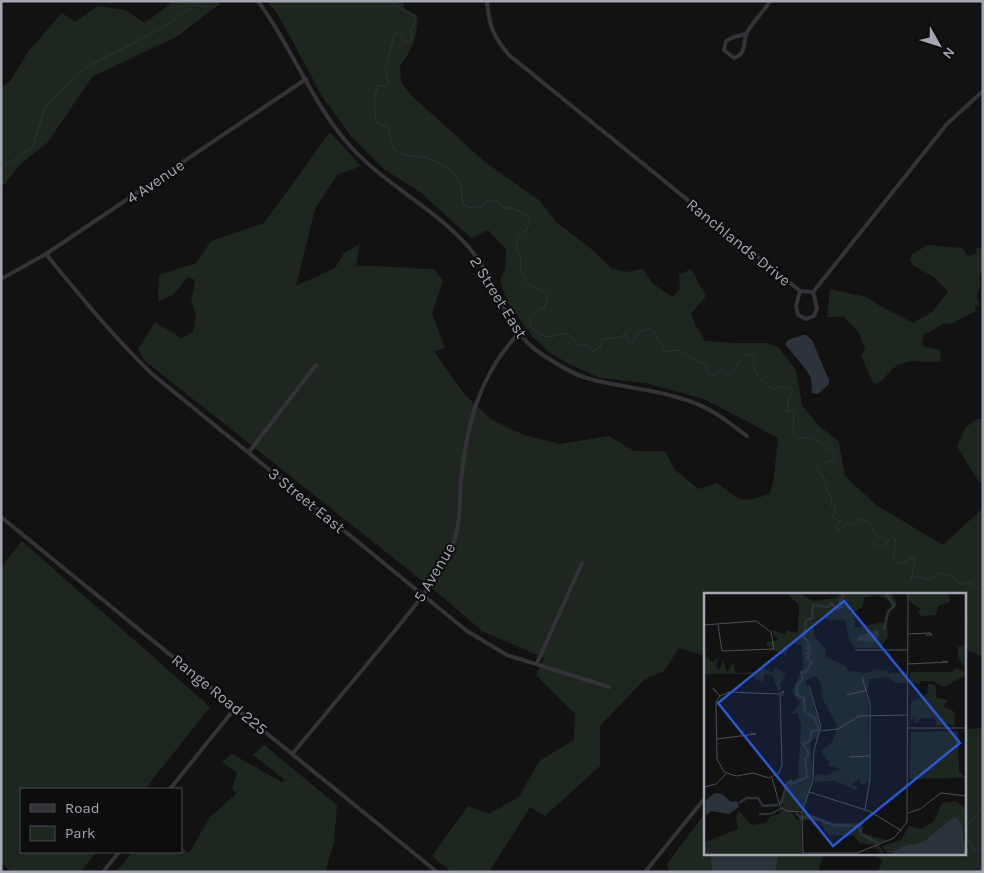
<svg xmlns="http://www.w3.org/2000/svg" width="984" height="873" font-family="Karla,sans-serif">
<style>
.green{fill:#1e2620}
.water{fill:#2c333b}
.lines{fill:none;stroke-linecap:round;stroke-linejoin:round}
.stream{stroke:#2c333b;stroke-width:1}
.minor{stroke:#333338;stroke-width:4}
.labels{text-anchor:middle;stroke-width:4;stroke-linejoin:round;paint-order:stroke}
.street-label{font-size:16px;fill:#a4a7b3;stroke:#0d0d0e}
.inset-river{fill:none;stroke:#2c333b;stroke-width:2.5}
.inset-road{fill:none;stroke:#4c4e53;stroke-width:1}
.view{fill:#2a57d4;fill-opacity:0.15;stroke:#2a57d4;stroke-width:2.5}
.inset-edge{fill:none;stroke:#a4a7b3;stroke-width:2.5}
</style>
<rect width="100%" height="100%" fill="#121213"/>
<!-- green -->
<g class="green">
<polygon points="174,1 223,1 178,36 92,77 48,142 21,164 1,188 1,88 11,80 28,52 62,13 75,22 98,6 125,10 145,23"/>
<path d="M266,1H403L404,8L418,16C416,38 414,48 400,66L401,82L412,96L485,162L540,201L557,223L589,247L612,269L628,272L643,269L653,284L673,297L680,289L679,275L691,269L706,296L691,314L695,324L705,341L735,343H768L779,348L796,370L802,405L818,425L839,442L845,476L876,505L943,545L983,508V657L965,649V594H705V656L679,648L664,671L645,679L600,726V766L545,816L530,807L489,872H451L432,856L468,806L489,814L519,797L539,761L574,740L575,714L536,675L544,658L482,631L444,598L145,361L138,349L155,322L181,338L193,332L196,314L191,302L195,280L188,277L174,294L158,302L159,275L196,263L211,241L264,223L330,132L361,166L337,175L315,209L296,286L335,268L344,253L360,244L356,266C382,265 408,269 434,269L443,281L432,313L445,348L434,351L465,395L492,420L524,435L560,444L609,436L634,451H665L675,470L699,489L717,483C742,501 739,504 769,494L773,484L778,438L704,399L646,383L600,378L569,364L549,352L533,337L507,302L500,280L505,269L506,249L488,230L471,238L420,192L384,169L351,136L322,96L277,13Z"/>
<path d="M928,245L962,248L968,256L976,253V249L983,246V268L979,278L981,285L977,294L979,305L975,306L976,311L951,324L944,323L930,332L924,333L922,344L925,347L940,350L941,361C932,364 926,361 917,361C912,361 905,362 901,364C889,368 886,380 876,384L873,382L861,356L865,348L858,332L844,317H827L830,289L867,297L880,306L913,323L932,312L948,292L934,277L914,266L910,260L912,254Z"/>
<polygon points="977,419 983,419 983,485 977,479 957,446 965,428"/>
<polygon points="22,541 210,707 145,789 21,789 21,852 96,852 81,872 12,872 1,863 1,567"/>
<polygon points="983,728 983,872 877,872 883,861 875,854 965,854 965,731 968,729"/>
<polygon points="264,745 337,805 334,843 325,872 115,872 133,852 181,852 181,847 189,853 210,817 237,793 232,789 237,773 222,762 232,754 282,782 285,780 253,755"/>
<polygon points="705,813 705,854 824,854 818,872 669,872 667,864"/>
</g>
<!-- water -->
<g class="water">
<polygon points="803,335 806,335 812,340 829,380 829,384 818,394 812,393 811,378 807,371 785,344 788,340"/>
<polygon points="713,854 779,854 775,872 712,872 711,860"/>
</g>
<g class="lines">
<!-- stream -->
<g class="stream">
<path d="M393,1L394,5L415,17V21L410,30L412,41L408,42C402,40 401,34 395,32L385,70L389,82L384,87L378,85C373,96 375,110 376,122L380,125H385L388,127L393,149C405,157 414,155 427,158C436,160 450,169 456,176C465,185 458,200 467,208L481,206L487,201H492L498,202L503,208H513L516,211L519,210L530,219L527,230C519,234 516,241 516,250L521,256C518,264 522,279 530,285C536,291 545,289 548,299L544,308L539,309L530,317V326C535,332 546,339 555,336C559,335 562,333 567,334C572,336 575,341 579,345H587L593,352L600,347L602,339L620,337L625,334L630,342L634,341L638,333L648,329L655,332L657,339L664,345L661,350L664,352L679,350L698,362L706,365L708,374L715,376L721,369L730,376C734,373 735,366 738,363C742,360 743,359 746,355L751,354C758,360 752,361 754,368C756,377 766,385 773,389C781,388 785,382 793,391L788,400L787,412L791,411L794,412L793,433L796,438C800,439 804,437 809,438C819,440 826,448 834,453L836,457C831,464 820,461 817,469L825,479L827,492L832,497L831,506L836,507L832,517L840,522L836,526V529L840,530L848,522L854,525L861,519C870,523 873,523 874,533L879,536L873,541L875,546H883L892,537L895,539L896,544L893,559L900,564L913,557L915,560L911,579L917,576L929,580L940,573L946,575H952L958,583L961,584L969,582L983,592"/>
<polyline points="1,168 33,147 45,107 85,68 162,28 200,1"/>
<polyline points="983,809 979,809 974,819 972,819 968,826 966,839 968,841 970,840 973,850 983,849"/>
</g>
<!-- minor -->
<g class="minor">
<path d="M258,1C292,47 313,106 351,147C389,189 445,213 478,259C499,289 508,332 540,353C555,363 572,374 590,379C623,388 657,389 689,401C711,408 728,422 747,436"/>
<path d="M487,1C489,26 493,36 509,55L800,291L813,292"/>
<path d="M746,34L734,37L726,41L724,50L734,58C746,54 743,45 746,35C750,24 764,12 770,1"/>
<path d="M46,254C80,296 113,336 152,374L467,631L507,655L609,687"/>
<polyline points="1,279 46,254 306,79"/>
<polyline points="800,291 796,306 798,315 806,319 814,316 817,308 813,292"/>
<polyline points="813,292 947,124 983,91"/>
<polyline points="249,452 316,365"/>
<polyline points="1,517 437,872"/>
<polyline points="537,663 582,563"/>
<path d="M293,753C323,717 353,681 383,645C408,614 436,583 452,546C461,527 459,503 461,482C466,426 479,375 519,333"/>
<polyline points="170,789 236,707"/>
<polyline points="103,872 119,852"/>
<polyline points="645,872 705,798"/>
</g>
</g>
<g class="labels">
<!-- street labels -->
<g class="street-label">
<text transform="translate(155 181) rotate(-34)" y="6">4 Avenue</text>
<text transform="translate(739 242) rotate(39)" y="6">Ranchlands Drive</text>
<text transform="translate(499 297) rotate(58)" y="6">2 Street East</text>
<text transform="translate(307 500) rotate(39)" y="6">3 Street East</text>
<text transform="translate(434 572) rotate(-59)" y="6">5 Avenue</text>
<text transform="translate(220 694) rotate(39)" y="6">Range Road 225</text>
</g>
</g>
<!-- overview -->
<g transform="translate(704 593)">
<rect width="262" height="262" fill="#121213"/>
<path d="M82,0H95L109,8L131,5L136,0H188L193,12L190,15L186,8L173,2L161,4L158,14L150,19L154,23L151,24V35L178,29L183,32L184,44L176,55H151L145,47L141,26L127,28L118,23L109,32L110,43L122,57L121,63L142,74L144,78L164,80L170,76L184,78V81L203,79V90H191L184,84L165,86L164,96L161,97L164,109L165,189L158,192L155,186L147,192L155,194L151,197L131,188L110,189L111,181L123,182L136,176L123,172L126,170L117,158L129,148L133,132L117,103L118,94L114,85L111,83L102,88L116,132L114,144L106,150L109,177L106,195L98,216L88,219L93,227L99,225L100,219L130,230H159V240L182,247L174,251L181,262H173L176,259L169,252L156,250L150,243L124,242L116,229L106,227L97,228L98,262H0L1,249L34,236L32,223L35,218L47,232L62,230L67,223L74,221L79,214L77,206L83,190L94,185L97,132L93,120L87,121L96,110L88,99L99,74L98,52L85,50L82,62H78L62,52L63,49L74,47L67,37L81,41L82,37L92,40L94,36L95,12ZM202,0H244L246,9L234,13L232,22L217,23L214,20L217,16L206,9ZM262,25V76L254,65V54L262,52ZM5,54L1,62L8,69L15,64L12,73L15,78L19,67L23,79L30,69L31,80L51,79L60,75L69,80L71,74L82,81L76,91L78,96L74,98L69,83L65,81H60L59,91L47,81H0V59ZM252,75L262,79V82L240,94L229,88H216V91L205,89L206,79H247ZM224,91L231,92L233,105L245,107L239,113L251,119L250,134L245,131L233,133L231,125H217L212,131L209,120V127H206L207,109L223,101ZM254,138L255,178L262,185L205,186L207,139ZM252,208L262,216V244L251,225H248L219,249L184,261L178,253L197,247L205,233L218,236L230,228L238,210Z" fill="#1e2620"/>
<path d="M174,36L175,42L171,49L153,48L154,44ZM11,200L18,201L27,209L33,208L35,214L25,221L7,218L2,222V207ZM248,225H253L258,231L262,262H185L196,254L219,249Z" fill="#2c333b"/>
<path class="inset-river" d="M180,37L184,19L190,13L182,0M35,210L43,205H54L59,213L74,212M77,211L83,190L87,188L88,191L103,184L101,166L105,161L99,150L105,149L108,138L115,137L111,125L101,120L100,105L93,102V92L99,86L97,79H102L108,69L103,65L106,62L103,60L106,57L103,55L106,53L100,44L102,28L108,25L109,12L124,14L127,10L132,16L138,14L136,8L141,0M92,220L97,225L106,223L129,232L155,233L157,241L174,250"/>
<path class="inset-road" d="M0,32L52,28L67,39L70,56L18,58L14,32M204,41L226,40L228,42H222M261,53L263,22M151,57H204M204,71L244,69L238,68M158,84L166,111V187L161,216M12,99L9,95L16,103M76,100L78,172L75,180L65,185L49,180L32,183L20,179L13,166L12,109L16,103L25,99L74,101L80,98L78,103M143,102L163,97M204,135H263M117,138L134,136L155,123L204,122M13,146L52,141L47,140M145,164L166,163M68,185L76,213L82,218L98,219M0,194L12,191L22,181M105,199L165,218L198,238M204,220L216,216L237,200L263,203M55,221H67L78,215M99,260H153L190,245L203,229L204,0M99,262L98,219L109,187L110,157L117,133L105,93"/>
<path class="view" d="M140,8L256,150L129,253L14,110Z"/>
<rect width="262" height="262" class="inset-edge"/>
</g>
<!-- border -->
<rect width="984" height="873" fill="none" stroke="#a4a7b3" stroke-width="5"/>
<!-- legend -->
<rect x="20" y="788" width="162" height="65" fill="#0d0d0e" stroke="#494b50"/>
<rect x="30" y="804" width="25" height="8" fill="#333338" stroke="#494b50"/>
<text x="65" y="813" font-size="15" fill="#a4a7b3">Road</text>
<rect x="30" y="826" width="25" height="15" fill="#1e2620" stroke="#494b50"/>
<text x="65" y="838" font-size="15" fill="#a4a7b3">Park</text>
<!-- north arrow -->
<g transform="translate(939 45) rotate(129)" stroke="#0d0d0e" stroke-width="4" paint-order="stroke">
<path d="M0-4L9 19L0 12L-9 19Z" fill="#a4a7b3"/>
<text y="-8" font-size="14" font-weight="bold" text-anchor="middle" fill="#a4a7b3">N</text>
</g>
</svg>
